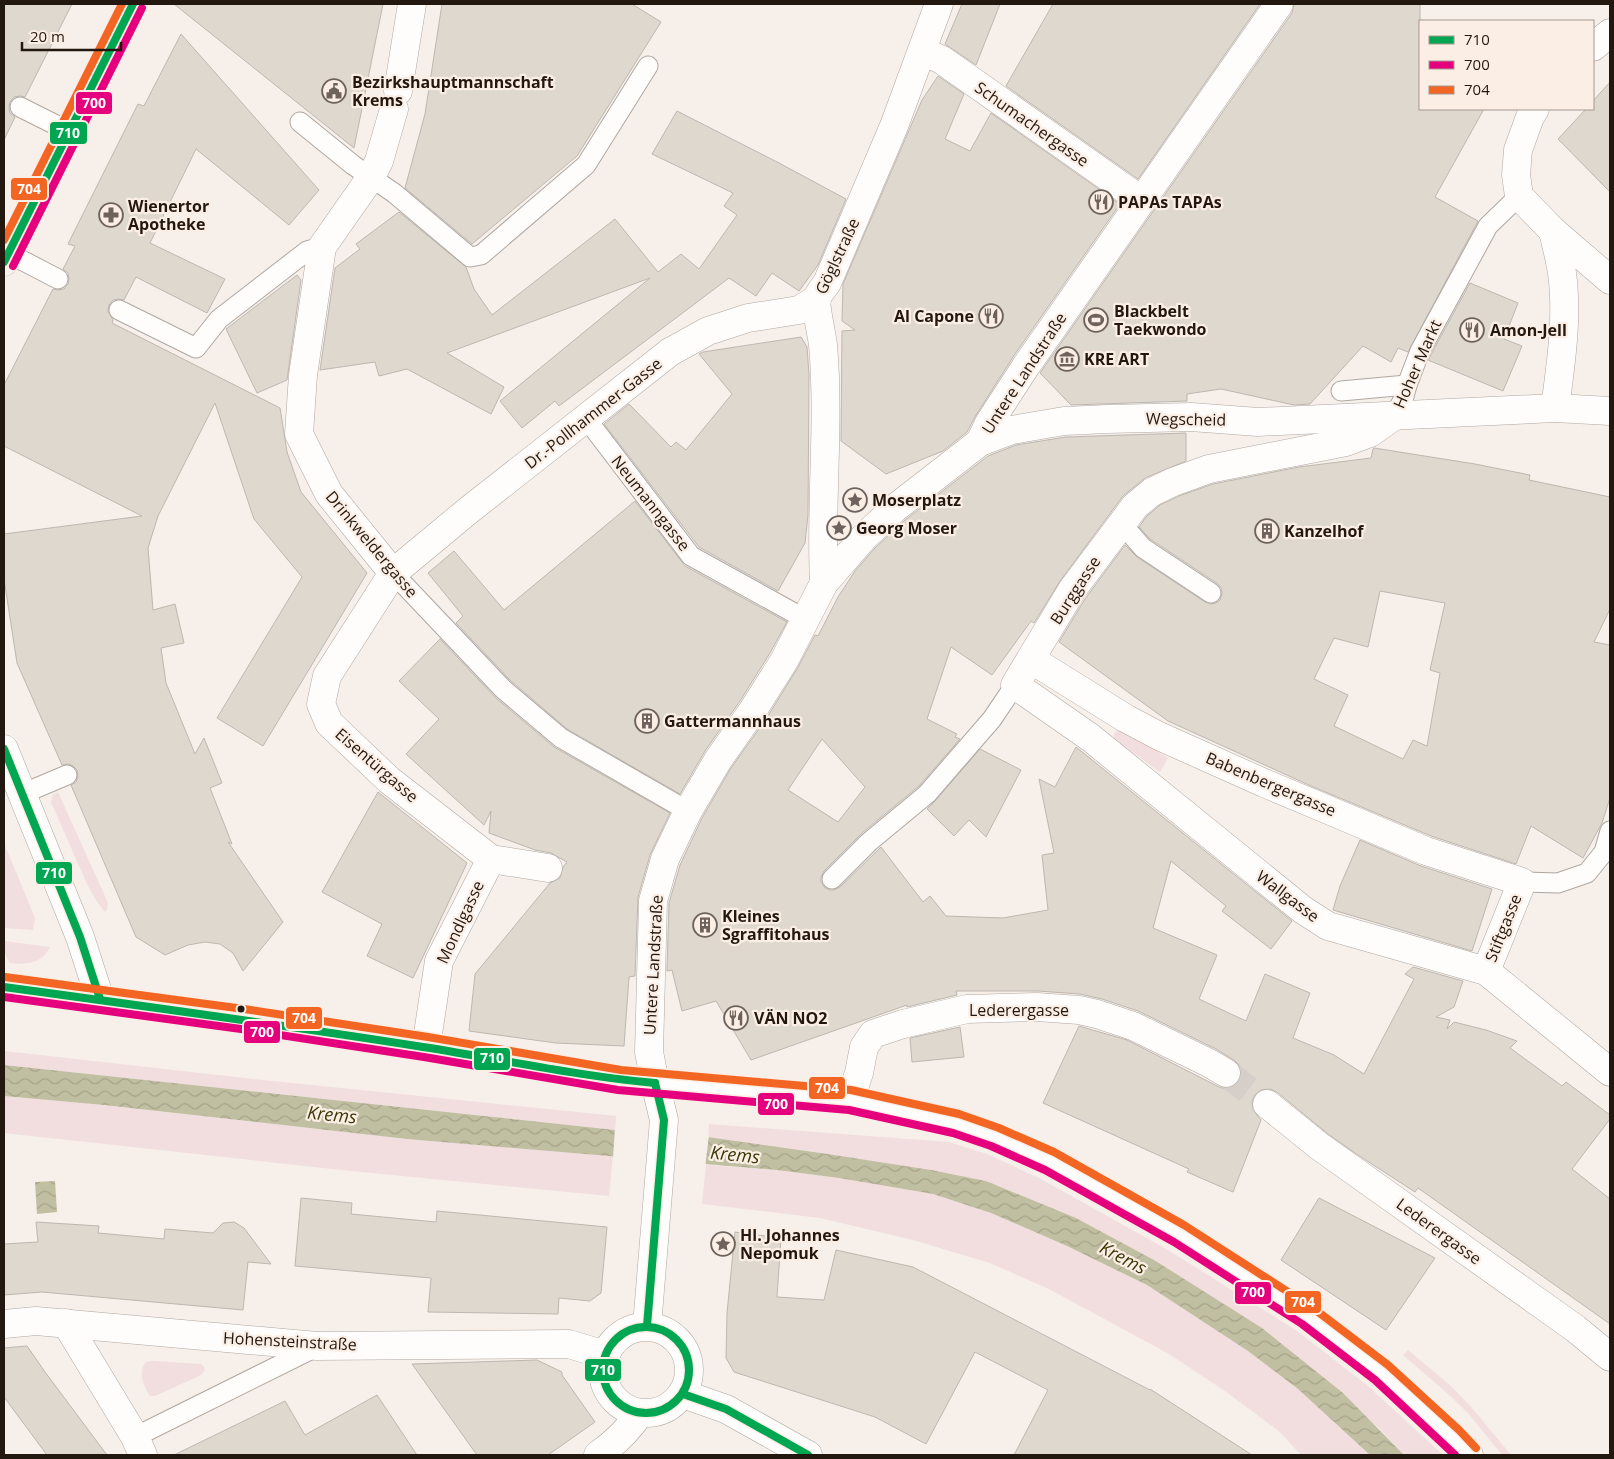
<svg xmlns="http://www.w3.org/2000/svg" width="1614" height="1459" font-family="'Open Sans',sans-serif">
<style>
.green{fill:#f2dede}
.water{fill:url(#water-waves)}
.pier{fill:#f6efea}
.building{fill:#dfd8cf;stroke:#beb7b0;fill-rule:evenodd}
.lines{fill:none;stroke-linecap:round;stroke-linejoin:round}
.street-tunnel{stroke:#d6cfc9;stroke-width:28;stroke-dasharray:28 14;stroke-linecap:butt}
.lane-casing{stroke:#b0a7a1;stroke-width:21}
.street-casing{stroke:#b0a7a1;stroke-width:29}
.secondary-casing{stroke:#b0a7a1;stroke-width:29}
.primary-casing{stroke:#d0cbc8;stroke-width:29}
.lane{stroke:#fefdfc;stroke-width:19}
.street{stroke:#fefdfc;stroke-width:28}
.secondary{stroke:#fefdfc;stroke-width:28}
.primary{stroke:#f8f2ef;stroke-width:28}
.bus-1-casing{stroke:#fbeee5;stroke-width:11}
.bus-2-casing{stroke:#fbeee5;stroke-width:11}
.bus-3-casing{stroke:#fbeee5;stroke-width:11}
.bus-1{stroke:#00a651;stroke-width:8}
.bus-2{stroke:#e5007d;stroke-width:8}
.bus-3{stroke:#f26522;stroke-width:8}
.bus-dot{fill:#231810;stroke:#fbeee5;stroke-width:2}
.labels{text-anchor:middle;stroke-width:4.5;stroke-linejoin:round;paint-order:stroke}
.poi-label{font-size:16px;font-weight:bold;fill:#231810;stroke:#fbeee5;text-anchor:start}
.street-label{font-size:16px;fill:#231810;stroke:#fbeee5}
.water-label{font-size:18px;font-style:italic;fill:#393805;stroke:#fbeee5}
.line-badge{stroke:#fbeee5;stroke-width:2}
.badge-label{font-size:14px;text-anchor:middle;font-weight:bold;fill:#fff}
</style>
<defs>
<pattern id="water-waves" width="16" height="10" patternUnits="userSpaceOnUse" patternTransform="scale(1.25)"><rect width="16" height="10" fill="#c1bfa2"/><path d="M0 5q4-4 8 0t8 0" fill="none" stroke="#a6a38a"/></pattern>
</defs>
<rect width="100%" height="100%" fill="#f6efea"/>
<!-- green -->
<g class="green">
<polygon points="1119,728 1168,758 1160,772 1114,739 1114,734"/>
<polygon points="58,792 108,903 107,909 105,912 96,900 87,884 51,802 53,795"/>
<polygon points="4,843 35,918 33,930 4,928"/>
<path d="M4,941L50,947C42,964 26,965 10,963L4,952Z"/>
<polygon points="4,1051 263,1080 616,1116 615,1130 4,1065"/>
<polygon points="4,1096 104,1105 407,1139 613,1155 609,1196 351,1171 4,1133"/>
<polygon points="709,1124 949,1142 987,1154 1041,1179 1168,1250 1297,1331 1368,1386 1443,1455 1404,1455 1378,1427 1154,1260 1076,1218 986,1181 821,1153 708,1137"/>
<polygon points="706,1165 777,1170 839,1178 933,1194 991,1213 1067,1246 1147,1285 1248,1351 1298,1389 1370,1455 1301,1455 1280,1432 1225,1391 1169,1354 1049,1289 990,1263 913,1240 820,1218 702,1204"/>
<polygon points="1408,1350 1452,1387 1472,1408 1511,1455 1502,1455 1468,1413 1447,1393 1403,1355"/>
<path d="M152,1361L201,1364L205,1368L204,1372L199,1376L155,1396H150C143,1386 138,1371 146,1362Z"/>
</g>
<!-- water -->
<g class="water">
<polygon points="4,1065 615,1130 708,1137 821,1153 931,1170 986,1181 1076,1218 1154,1260 1262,1328 1343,1393 1404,1455 1370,1455 1298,1389 1248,1351 1147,1285 1067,1246 991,1213 933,1194 839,1178 777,1170 407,1139 104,1105 4,1096"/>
<polygon points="55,1181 57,1212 37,1214 35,1182"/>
</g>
<!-- pier -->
<polygon class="pier" points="615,1127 709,1135 705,1168 613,1158"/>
<!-- building -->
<g class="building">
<polygon points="4,4 72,4 25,97 20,96 14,97 10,102 9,107 10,113 15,117 4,140"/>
<polygon points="174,4 383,4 354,148"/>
<polygon points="442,4 632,4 661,22 577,156 472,244 405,188 425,114"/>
<polygon points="962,4 1000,4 976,65 945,44"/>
<polygon points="1053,4 1260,4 1138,179 1006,86"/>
<polygon points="1294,4 1420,4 1420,109 1484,109 1435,197 1478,221 1408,352 1398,348 1391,362 1363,346 1310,404 1294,405 1221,389 1187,394 1187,401 1071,405 1040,373 1292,13"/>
<polygon points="181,34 319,190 289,225 196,149 150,243 225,279 207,313 136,277 124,300 118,299 113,300 109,305 108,311 113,320 112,323 280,408 287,452 301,492 367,573 263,746 217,718 302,577 254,519 215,403 158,516 148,548 153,610 175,604 184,643 161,648 166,683 195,754 204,738 222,783 210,788 232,844 228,842 283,922 243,971 233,953 220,944 205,942 188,945 165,955 136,937 71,785 76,782 78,777 77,770 73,766 69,764 62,765 17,663 4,579 4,534 142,516 4,446 4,385 53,289 58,290 64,289 68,284 69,279 68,273 63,269 75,246 68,244 138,104 144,106"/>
<polygon points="938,76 964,94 945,139 970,151 991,113 1120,204 1013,357 976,415 967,432 943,451 886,474 841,441 842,331 855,330 842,321 843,284 922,100"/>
<polygon points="1610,82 1610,192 1558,139 1586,109 1593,109 1593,101"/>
<polygon points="677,111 779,163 846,199 818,265 799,291 772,273 756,296 729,278 559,406 555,401 522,428 500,401 650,278 447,353 504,387 491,414 407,369 379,376 375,362 320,370 335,268 360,249 356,244 399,212 466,267 474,289 492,315 615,219 658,272 681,254 699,269 737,215 724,206 733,193 652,154"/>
<polygon points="297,275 301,280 287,380 257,393 226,329"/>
<polygon points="1470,283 1518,303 1504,339 1522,346 1503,391 1428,360"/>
<polygon points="801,337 807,347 809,375 808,515 805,543 778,591 699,547 604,424 629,404 671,447 676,442 686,450 732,394 699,354 703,352"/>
<path d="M1186,433V461L1145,478L1123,496L1060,581L1034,623L1031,621L992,675L951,647L927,719L957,734L955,737L960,739L919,786L862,833L824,871L821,877V882L824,887L829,890H834L840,887L881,847L923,902L930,896L946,916L1003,918L1048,910L1042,855L1054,853L1039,779L1055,787L1076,747L1292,921L1271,949L1222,911L1226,906L1171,861L1153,928L1217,955L1199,999L1246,1021L1265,974L1310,993L1293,1038L1334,1055L1364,1074L1414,979L1405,974L1413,967L1463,981L1454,1007L1436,1017L1450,1020L1447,1029L1454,1022L1486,1030L1517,1041L1510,1048L1562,1086L1566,1082L1610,1115V1119L1572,1169L1610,1199V1324L1418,1188L1415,1192L1355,1153L1328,1134L1277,1092L1270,1089L1261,1090L1255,1095L1252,1101L1253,1110L1261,1120L1233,1192L1187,1172L1189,1169L1043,1103L1079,1026L1127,1040L1219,1087L1226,1089L1233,1087L1239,1081L1242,1073L1239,1065L1234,1060L1216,1049L1138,1011L1102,999L1080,994L1038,991H956L957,995L907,1007V1005L751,1060L716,1001L682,1011L672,970L667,971L669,903L680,865L702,818L731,768L766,719L797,669L815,635L818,636L838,597L855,571L875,548L905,520L988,456L1016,445L1066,437ZM822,739L865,787L838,822L788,790Z"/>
<path d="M1374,448L1475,464L1530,475L1529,480L1610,497V609L1594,642L1610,645V798L1602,823L1583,858L1531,826L1516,864L1431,836L1311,786L1168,721L1059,642L1085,599L1125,545L1137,557L1205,602L1211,604L1216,603L1220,600L1222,593L1221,588L1218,584L1150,539L1139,527L1146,517L1160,505L1179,496L1213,484L1299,467L1371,458L1373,449ZM1380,591L1445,603L1430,670L1440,673L1427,746L1413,740L1403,759L1334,726L1348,695L1314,679L1334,638L1368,647Z"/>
<polygon points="635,501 685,566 787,622 770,653 740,701 705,751 680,794 567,729 511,681 456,623 463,616 428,573 454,551 504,610"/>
<polygon points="440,639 496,698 554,747 670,813 650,855 638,897 635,976 629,977 624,1046 556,1043 469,1031 475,974 550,883 560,878 563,867 567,862 551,853 535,850 489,833 491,811 484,825 406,754 439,719 399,681"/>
<polygon points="980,749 1021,770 986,837 969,820 954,836 927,809 935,801"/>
<polygon points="378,792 467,863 413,978 367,956 382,924 322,892"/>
<polygon points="1360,840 1421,866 1492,889 1472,951 1333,910 1340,886"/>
<polygon points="960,1027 964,1057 912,1062 910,1038"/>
<polygon points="301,1198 352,1203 351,1214 436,1222 437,1211 607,1227 601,1293 590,1301 559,1298 558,1314 428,1312 431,1278 295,1266"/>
<polygon points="1319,1198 1435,1258 1386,1330 1281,1260"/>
<polygon points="36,1222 99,1226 98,1233 164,1239 165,1229 213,1233 223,1223 234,1222 244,1228 271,1264 248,1262 243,1310 42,1292 4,1295 4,1244 38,1242"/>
<polygon points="735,1232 781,1238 777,1297 824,1300 836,1250 913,1267 1150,1390 1150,1389 1252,1455 1014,1455 1048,1390 975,1352 926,1444 875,1417 734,1372 726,1358 727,1313"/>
<polygon points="27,1346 45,1372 107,1455 47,1455 4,1397 4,1348"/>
<polygon points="537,1360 562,1372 562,1375 595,1422 548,1455 477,1455 412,1364"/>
<polygon points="377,1395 417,1455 174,1455 285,1401 305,1435"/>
</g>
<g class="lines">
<!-- street-tunnel -->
<polyline class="street-tunnel" points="1226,1073 1267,1104"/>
<!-- lane casing -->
<g class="lane-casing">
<g id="lane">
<polyline points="20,107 70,132"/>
<polyline points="300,122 353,165 394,193 470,257 481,255 586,165 648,66"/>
<polyline points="8,253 58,279"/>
<polyline points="119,310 196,348 219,319 307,251 322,247"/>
<polyline points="1341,391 1407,385"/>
<polyline points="1394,416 1403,400 1407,385 1420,351 1488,226 1519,196"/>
<polyline points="585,417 691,556 805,619"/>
<polyline points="1122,524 1143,548 1211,593"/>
<polyline points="393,573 503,689 561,738 688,811"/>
<polyline points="22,794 67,775"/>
<polyline points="832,879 869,842 927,794 992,719 1015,685"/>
<polyline points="1522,882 1558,883 1587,873 1604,852 1610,831"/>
<polyline points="135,1437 316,1347"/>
</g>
</g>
<!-- street casing -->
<g class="street-casing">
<g id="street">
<polyline points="1593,47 1610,33"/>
<polyline points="922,51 942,60 1141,200"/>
<polyline points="398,91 412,4"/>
<polyline points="1535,109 1530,117 1518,150 1516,175 1519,196 1553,231 1610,280"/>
<path d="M1553,231C1556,245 1560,259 1562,273C1568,317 1561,363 1555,408"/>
<polyline points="1394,416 1370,433 1346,442 1209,469 1173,482 1152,492 1135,506 1072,590 1015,685 1091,738 1303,910 1328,926 1486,971 1610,1072"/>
<polyline points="980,442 1012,430 1064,421 1107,419 1191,417 1258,422 1555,408 1610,411"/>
<polyline points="393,573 329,494 299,434 303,375 322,247 371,177 379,161 394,109"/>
<path d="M824,583C820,504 830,424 823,345C822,335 815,307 817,299C818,294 824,287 827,283L894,126L939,4"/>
<polyline points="1032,660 1125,718 1159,736 1264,783 1426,851 1522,882 1486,971"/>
<polyline points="4,749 80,937 100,999"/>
<polyline points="548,868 491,859 389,780 329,723 321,704 327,676 393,573 469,510 670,352 708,331 748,318 799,310 817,299"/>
<polyline points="426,1047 439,961 491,859"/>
<polyline points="655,1083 649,1052 653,901 665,859 688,811 718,760 753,710 784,661 824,583 864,537 895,508 980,442 989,423 1026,366 1279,4"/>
<polyline points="850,1100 859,1073 864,1047 873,1034 903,1024 967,1009 1037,1007 1079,1010 1097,1014 1133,1026 1209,1063 1226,1073"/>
<polyline points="1267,1104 1319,1146 1576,1329 1610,1357"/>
<polyline points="66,1323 135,1437 143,1455"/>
<polyline points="4,1324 36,1321 317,1346 569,1344 605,1355"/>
<path d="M598,1455C615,1443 628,1431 639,1414"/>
</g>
</g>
<!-- secondary casing -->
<g class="secondary-casing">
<g id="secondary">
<polyline points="4,987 242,1019 426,1047 620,1080 850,1100 956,1123 995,1137 1049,1161 1179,1233 1308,1316 1381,1372 1452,1437 1469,1455"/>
<polyline points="647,1326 664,1120 655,1083"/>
<circle cx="646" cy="1370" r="43"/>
<polyline points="683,1394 726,1409 808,1455"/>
</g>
</g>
<!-- primary casing -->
<g class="primary-casing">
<polyline id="primary" points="4,262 133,4"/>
</g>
<!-- lane -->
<use href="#lane" class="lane"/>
<!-- street -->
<use href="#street" class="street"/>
<!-- secondary -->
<use href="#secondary" class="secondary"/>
<!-- primary -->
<use href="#primary" class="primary"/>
<!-- bus-1 casing -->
<g class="bus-1-casing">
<g id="bus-1">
<polyline points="4,262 133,4"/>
<polyline points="4,749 80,937 100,999"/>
<path d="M4,987C144,1006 284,1025 423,1047C501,1059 577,1076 655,1083"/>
<polyline points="647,1326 664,1120 655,1083"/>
<circle cx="646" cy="1370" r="43"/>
<polyline points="683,1394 726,1409 808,1455"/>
</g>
</g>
<!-- bus-2 casing -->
<g class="bus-2-casing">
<g id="bus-2">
<polyline points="13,266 142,8"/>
<polyline points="4,997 241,1029 424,1057 618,1090 849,1110 953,1133 991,1146 1045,1170 1174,1242 1302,1324 1375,1380 1455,1455"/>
</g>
</g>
<!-- bus-3 casing -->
<g class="bus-3-casing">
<g id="bus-3">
<polyline points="4,240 122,4"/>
<polyline points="5,977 244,1009 428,1037 621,1070 851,1090 959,1114 999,1128 1054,1152 1184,1225 1313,1308 1388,1365 1459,1430 1476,1448"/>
</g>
</g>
<!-- bus-1 -->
<use href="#bus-1" class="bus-1"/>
<!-- bus-2 -->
<use href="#bus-2" class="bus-2"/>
<!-- bus-3 -->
<use href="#bus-3" class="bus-3"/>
</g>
<!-- icons -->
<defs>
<g id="civic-ring" transform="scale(1.25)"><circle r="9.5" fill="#fbeee5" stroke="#6d635c" stroke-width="1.5"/><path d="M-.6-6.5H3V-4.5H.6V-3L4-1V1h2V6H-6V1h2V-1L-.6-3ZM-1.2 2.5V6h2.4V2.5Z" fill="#6d635c"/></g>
<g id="restaurant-ring" transform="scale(1.25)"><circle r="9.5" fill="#fbeee5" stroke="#6d635c" stroke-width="1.5"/><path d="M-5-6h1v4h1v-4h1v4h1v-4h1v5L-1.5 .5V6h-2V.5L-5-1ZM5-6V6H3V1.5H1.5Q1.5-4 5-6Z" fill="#6d635c"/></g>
<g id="pharmacy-ring" transform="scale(1.25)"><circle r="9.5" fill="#fbeee5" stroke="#6d635c" stroke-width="1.5"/><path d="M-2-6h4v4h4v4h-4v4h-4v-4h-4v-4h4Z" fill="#6d635c"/></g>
<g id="stadium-ring" transform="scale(1.25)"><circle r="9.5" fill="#fbeee5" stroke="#6d635c" stroke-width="1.5"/><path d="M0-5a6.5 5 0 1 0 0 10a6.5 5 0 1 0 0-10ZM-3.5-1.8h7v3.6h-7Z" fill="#6d635c"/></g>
<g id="museum-ring" transform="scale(1.25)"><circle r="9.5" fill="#fbeee5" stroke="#6d635c" stroke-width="1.5"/><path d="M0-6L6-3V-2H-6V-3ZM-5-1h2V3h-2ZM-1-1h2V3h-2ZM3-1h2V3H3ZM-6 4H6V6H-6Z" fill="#6d635c"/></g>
<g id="sight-ring" transform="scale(1.25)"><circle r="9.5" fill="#fbeee5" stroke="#6d635c" stroke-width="1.5"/><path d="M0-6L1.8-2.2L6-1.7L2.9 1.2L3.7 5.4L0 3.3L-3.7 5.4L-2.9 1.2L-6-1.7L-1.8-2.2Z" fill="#6d635c"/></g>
<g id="building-ring" transform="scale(1.25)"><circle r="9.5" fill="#fbeee5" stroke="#6d635c" stroke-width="1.5"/><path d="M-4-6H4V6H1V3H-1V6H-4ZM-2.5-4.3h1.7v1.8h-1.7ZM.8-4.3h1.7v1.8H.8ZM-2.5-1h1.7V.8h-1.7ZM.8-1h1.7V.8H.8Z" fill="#6d635c"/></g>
</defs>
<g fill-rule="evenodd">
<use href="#civic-ring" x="334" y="91"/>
<use href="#restaurant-ring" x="1101" y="202"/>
<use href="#pharmacy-ring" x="111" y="215"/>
<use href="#restaurant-ring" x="991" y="316"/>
<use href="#stadium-ring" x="1096" y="320"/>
<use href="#restaurant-ring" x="1472" y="330"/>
<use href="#museum-ring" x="1067" y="359"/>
<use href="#sight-ring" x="855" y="500"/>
<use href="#sight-ring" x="839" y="528"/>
<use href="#building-ring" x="1267" y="531"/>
<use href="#building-ring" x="647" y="721"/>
<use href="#building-ring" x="705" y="925"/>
<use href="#restaurant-ring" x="736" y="1018"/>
<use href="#sight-ring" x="723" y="1244"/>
</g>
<!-- markers -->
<circle class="bus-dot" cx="241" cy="1009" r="4.5"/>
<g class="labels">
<!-- poi labels -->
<g class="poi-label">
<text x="352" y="88">Bezirkshauptmannschaft<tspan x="352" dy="18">Krems</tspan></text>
<text x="1118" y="208">PAPAs TAPAs</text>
<text x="128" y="212">Wienertor<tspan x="128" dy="18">Apotheke</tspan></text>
<text x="1114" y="317">Blackbelt<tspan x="1114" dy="18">Taekwondo</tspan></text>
<text x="974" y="322" text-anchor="end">Al Capone</text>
<text x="1490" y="336">Amon-Jell</text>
<text x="1084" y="365">KRE ART</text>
<text x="872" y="506">Moserplatz</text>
<text x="856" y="534">Georg Moser</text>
<text x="1284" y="537">Kanzelhof</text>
<text x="664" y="727">Gattermannhaus</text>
<text x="722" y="922">Kleines<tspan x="722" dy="18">Sgraffitohaus</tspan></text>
<text x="754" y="1024">VÄN NO2</text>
<text x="740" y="1241">Hl. Johannes<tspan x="740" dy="18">Nepomuk</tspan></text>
</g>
<!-- street labels -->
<g class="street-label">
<text transform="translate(1032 124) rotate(35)" y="6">Schumachergasse</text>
<text transform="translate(837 256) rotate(-65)" y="6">Göglstraße</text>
<text transform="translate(1417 364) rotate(-66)" y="6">Hoher Markt</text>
<text transform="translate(1024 373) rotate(-57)" y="6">Untere Landstraße</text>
<text transform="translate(593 413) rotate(-38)" y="6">Dr.-Pollhammer-Gasse</text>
<text transform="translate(1186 419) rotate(1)" y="6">Wegscheid</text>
<text transform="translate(651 503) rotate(52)" y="6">Neumanngasse</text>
<text transform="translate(372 544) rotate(50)" y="6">Drinkweldergasse</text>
<text transform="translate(1075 590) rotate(-57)" y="6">Burggasse</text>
<text transform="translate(377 765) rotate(41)" y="6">Eisentürgasse</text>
<text transform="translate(1271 784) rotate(23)" y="6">Babenbergergasse</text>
<text transform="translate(1288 896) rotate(37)" y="6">Wallgasse</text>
<text transform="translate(460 922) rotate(-65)" y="6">Mondlgasse</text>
<text transform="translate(1503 928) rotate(-68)" y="6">Stiftgasse</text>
<text transform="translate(653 965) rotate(-87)" y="6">Untere Landstraße</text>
<text x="1019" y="1016">Lederergasse</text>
<text transform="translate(1439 1231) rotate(36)" y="6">Lederergasse</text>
<text transform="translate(290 1341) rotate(3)" y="6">Hohensteinstraße</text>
</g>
<!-- water labels -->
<g class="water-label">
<text transform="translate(332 1115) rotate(6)" y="6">Krems</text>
<text transform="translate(735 1155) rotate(6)" y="6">Krems</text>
<text transform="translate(1123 1258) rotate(28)" y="6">Krems</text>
</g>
</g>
<g class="line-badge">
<rect x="75" y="91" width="38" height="24" rx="5" fill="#e5007d"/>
<rect x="49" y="121" width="39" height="24" rx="5" fill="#00a651"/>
<rect x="10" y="177" width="38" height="24" rx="5" fill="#f26522"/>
<rect x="35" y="861" width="38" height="24" rx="5" fill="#00a651"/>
<rect x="285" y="1006" width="38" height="24" rx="5" fill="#f26522"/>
<rect x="243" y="1020" width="38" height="24" rx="5" fill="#e5007d"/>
<rect x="473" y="1047" width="38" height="24" rx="5" fill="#00a651"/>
<rect x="808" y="1076" width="38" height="24" rx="5" fill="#f26522"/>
<rect x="757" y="1092" width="38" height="24" rx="5" fill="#e5007d"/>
<rect x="1234" y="1281" width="38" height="24" rx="5" fill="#e5007d"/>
<rect x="1284" y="1290" width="38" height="24" rx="5" fill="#f26522"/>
<rect x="584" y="1358" width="38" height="24" rx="5" fill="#00a651"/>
</g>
<g class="badge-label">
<text x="94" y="108">700</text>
<text x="68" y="138">710</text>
<text x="29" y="194">704</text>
<text x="54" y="878">710</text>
<text x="304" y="1023">704</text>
<text x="262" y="1037">700</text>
<text x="492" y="1063">710</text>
<text x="827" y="1093">704</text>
<text x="776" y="1109">700</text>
<text x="1253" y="1297">700</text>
<text x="1303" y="1307">704</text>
<text x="603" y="1375">710</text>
</g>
<!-- border -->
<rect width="1614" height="1459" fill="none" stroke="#231810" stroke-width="10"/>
<!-- legend -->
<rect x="1419" y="20" width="175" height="90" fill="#fbeee5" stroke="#a59890"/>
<rect x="1429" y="36" width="25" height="8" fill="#00a651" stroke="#a59890"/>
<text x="1464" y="45" font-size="15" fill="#231810">710</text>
<rect x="1429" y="61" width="25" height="8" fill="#e5007d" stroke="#a59890"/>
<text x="1464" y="70" font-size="15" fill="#231810">700</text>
<rect x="1429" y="86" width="25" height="8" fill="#f26522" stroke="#a59890"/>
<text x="1464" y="95" font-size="15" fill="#231810">704</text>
<!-- scale -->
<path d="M22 42v8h99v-8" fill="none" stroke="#231810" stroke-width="2.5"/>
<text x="30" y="42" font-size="15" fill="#231810" stroke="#fbeee5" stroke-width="4" paint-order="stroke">20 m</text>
</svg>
